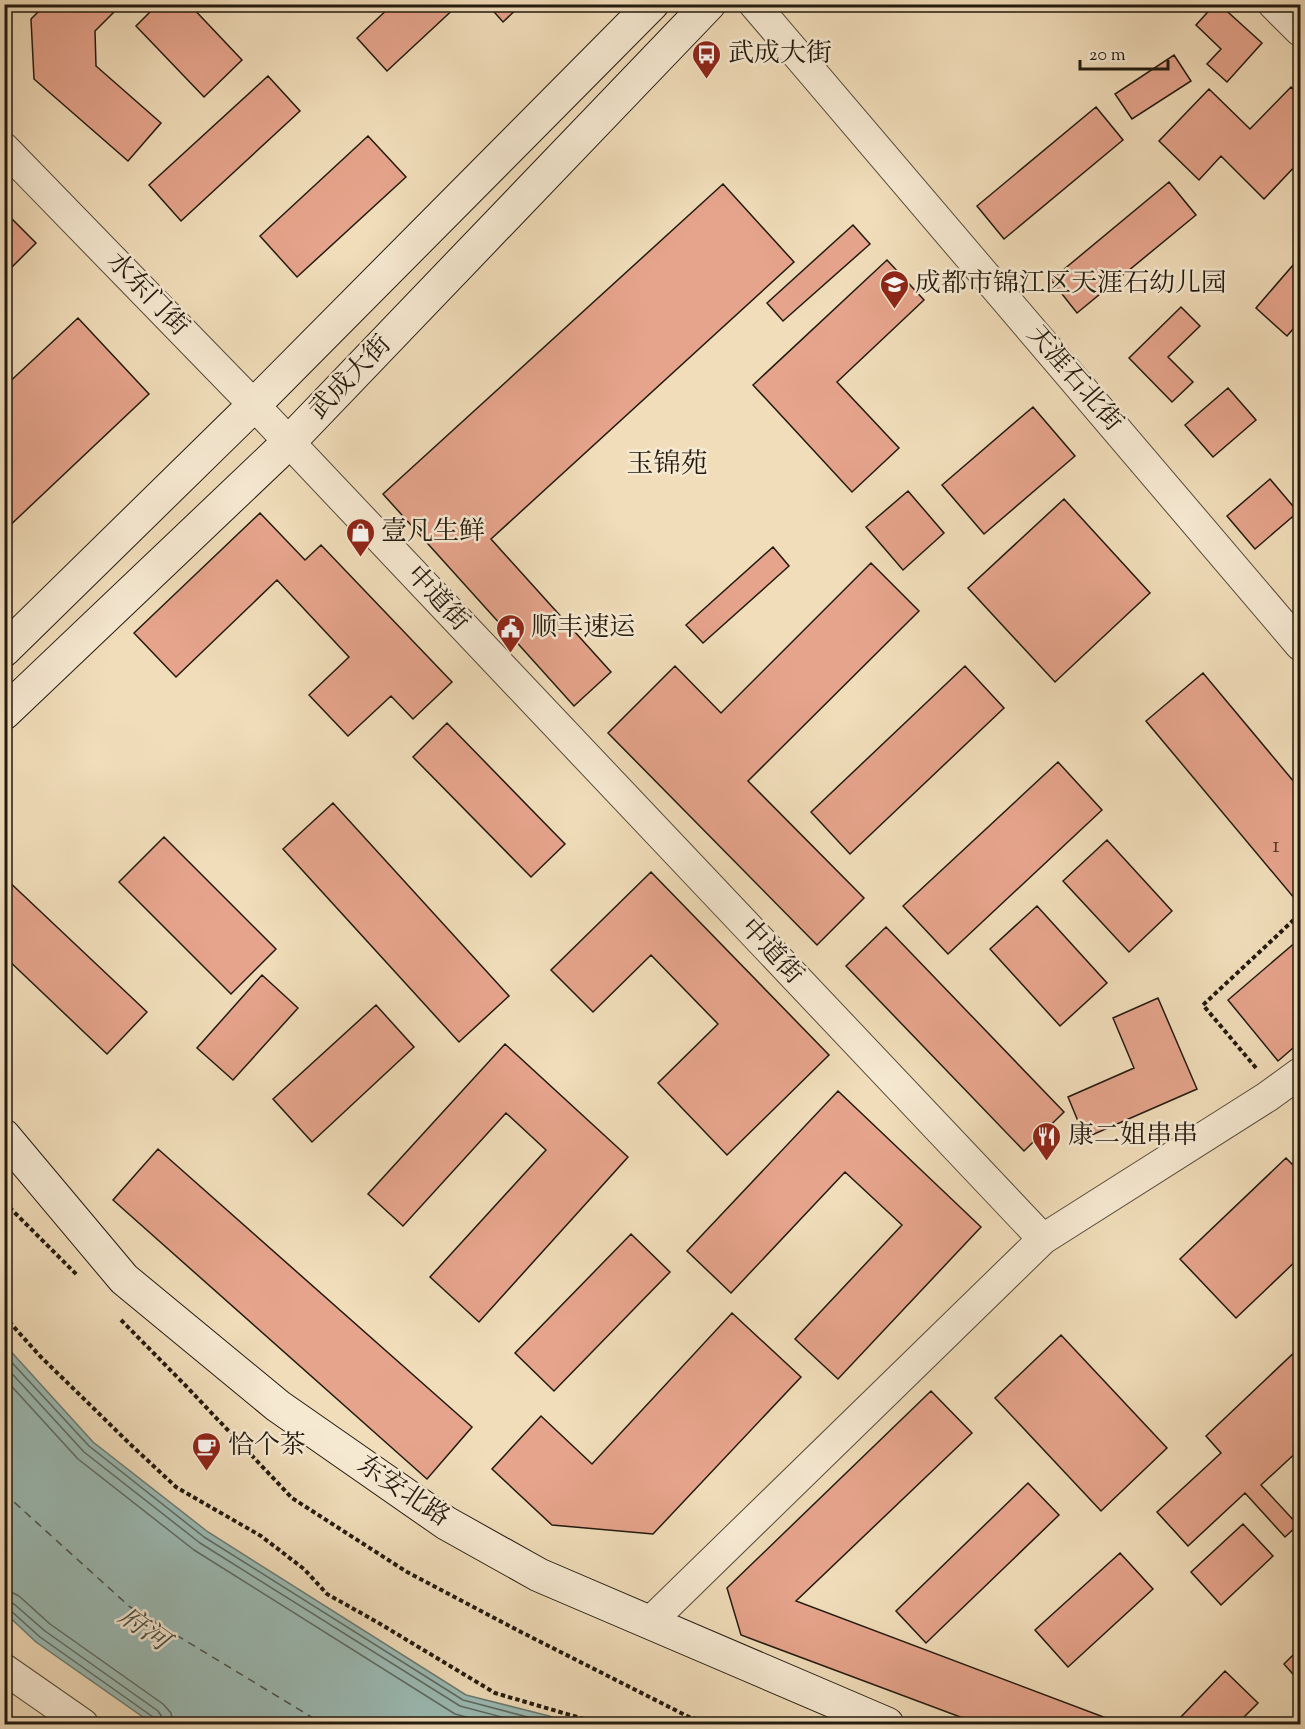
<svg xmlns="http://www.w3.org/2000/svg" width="1305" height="1729" font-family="'Sorts Mill Goudy','Noto Serif SC',serif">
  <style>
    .water { fill: #9bbbb5; stroke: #6b7b73; stroke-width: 1.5 }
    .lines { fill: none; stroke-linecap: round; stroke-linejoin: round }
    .shore { stroke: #5e6a62; stroke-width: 1.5 }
    .ferry { stroke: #4c5249; stroke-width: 1.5; stroke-dasharray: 8 6; stroke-linecap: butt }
    .building { fill: #e6a48c; stroke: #221a0f; stroke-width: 1.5 }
    .street-casing { stroke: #564b3a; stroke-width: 32 }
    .secondary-casing { stroke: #221a0f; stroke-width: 35 }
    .path { stroke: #221a0f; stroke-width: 4; stroke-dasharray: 4.5 3; stroke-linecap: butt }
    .street { stroke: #f6e9d2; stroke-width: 30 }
    .secondary { stroke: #f6e9d2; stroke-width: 33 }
    .labels { text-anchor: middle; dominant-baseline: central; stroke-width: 5; stroke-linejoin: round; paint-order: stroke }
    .number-label { font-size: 22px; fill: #533c2e }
    .poi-label { font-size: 26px; fill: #221a0f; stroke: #f6e9d2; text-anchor: start }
    .street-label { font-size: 26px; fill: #221a0f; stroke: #f6e9d2 }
    .neighbourhood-label { font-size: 27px; fill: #221a0f; stroke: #f6e9d2 }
    .water-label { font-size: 27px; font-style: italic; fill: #4c5249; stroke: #f6e9d2 }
  </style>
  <rect width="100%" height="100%" fill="#f1ddba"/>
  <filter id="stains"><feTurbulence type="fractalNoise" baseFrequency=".00333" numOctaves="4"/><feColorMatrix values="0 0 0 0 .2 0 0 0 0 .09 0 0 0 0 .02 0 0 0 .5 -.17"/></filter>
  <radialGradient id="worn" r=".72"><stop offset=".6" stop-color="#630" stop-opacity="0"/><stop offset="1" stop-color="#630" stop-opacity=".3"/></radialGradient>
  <path class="water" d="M5,1345L93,1442L208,1532L466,1695L549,1716L572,1724H153L36,1642L5,1613Z"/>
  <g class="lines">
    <path class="shore" d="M4,1354L89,1446L204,1537L463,1700L554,1724
      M4,1365L84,1452L200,1543L460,1706L528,1724
      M4,1378L78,1459L194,1550L455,1714L492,1724
      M4,1592L13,1593L19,1596L50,1624L163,1704L171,1713L173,1724
      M4,1601L14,1604L45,1631L158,1711L162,1717L164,1724
      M4,1609L10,1610L40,1637L153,1717L156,1724"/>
    <path class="ferry" d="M4,1493L130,1607L323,1724"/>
  </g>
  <path class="building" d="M46,4H122L95,31L96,66L161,123L128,161L34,79L31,19Z
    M158,4H189L242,60L204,97L136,26Z
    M393,4H459L387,71L357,38Z
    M487,4H522L503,22Z
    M1215,4H1219L1262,43L1227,82L1207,64L1221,49L1196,25Z
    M1174,55L1191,81L1132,119L1115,94Z
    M268,76L300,111L181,221L149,185Z
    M1291,87L1300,96V161L1264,199L1221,156L1199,180L1159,141L1209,89L1250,129Z
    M1096,107L1123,140L1004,239L977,206Z
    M368,136L406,177L297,277L260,236Z
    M1169,182L1196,215L1077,313L1051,280Z
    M723,184L794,262L491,539L611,672L574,706L383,494Z
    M4,211L36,243L4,275Z
    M853,225L870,244L783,321L767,303Z
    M1300,257V321L1287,336L1256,308Z
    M887,260L924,300L837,382L899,448L852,492L753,385Z
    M1181,307L1200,326L1168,357L1193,382L1172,402L1129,358Z
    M78,318L149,394L4,531V387Z
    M1228,388L1256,420L1213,457L1185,425Z
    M1033,407L1075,456L984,534L942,485Z
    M1270,479L1298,512L1255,549L1227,516Z
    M908,491L944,533L903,570L866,527Z
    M1064,499L1150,593L1055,682L968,588Z
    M260,513L305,560L321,545L452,682L413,719L391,696L348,736L309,695L349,657L277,580L176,677L134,633Z
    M773,547L789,566L703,643L686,625Z
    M871,563L919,611L748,781L864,898L817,945L608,733L675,666L721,713Z
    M965,666L1004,708L850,854L811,812Z
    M1203,673L1300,789V905L1146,721Z
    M447,723L565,844L531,877L413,757Z
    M1058,762L1102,810L948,954L903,906Z
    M333,803L509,996L459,1042L283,849Z
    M164,837L276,949L231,994L119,882Z
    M1107,840L1172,911L1129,952L1063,881Z
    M651,872L829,1055L727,1155L658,1083L718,1024L651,955L593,1012L551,970Z
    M4,877L147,1012L107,1054L4,956Z
    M1037,906L1107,983L1060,1026L990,949Z
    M886,927L1064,1112L1024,1151L846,966Z
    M1297,941L1300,945V1042L1278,1061L1228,1000Z
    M262,975L298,1008L233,1080L197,1048Z
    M1158,998L1197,1089L1085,1138L1068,1097L1134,1068L1113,1018Z
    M376,1005L414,1047L312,1142L273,1099Z
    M505,1044L628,1157L479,1322L430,1277L546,1150L506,1113L403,1226L368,1194Z
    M838,1091L981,1227L838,1379L795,1339L902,1225L845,1172L731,1293L687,1251Z
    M158,1149L472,1427L427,1479L113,1200Z
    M1286,1158L1300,1172V1257L1236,1318L1180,1259Z
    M631,1234L670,1272L554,1391L515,1353Z
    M732,1313L801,1377L653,1534L552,1525L492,1469L541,1416L592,1464Z
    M1061,1335L1167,1448L1101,1511L995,1398Z
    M1300,1347V1449L1261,1485L1298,1525L1285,1537L1245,1493L1188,1546L1157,1512L1221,1453L1206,1436Z
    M931,1391L972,1433L796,1601L1122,1724H979L741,1635L727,1588Z
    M1028,1483L1059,1515L926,1643L896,1611Z
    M1243,1524L1273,1556L1221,1605L1191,1572Z
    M1120,1553L1153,1589L1068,1667L1035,1630Z
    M1300,1648V1682L1284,1664Z
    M1225,1671L1258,1703L1237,1724H1177L1179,1719Z"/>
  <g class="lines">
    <defs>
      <path id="street" d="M754,4L1300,645
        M1273,4L1300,31
        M4,148L254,405L1043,1239
        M649,1623L1043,1239L1267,1097L1300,1073
        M4,1669L83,1724"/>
      <path id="secondary" d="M4,650L254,405L652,4
        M4,713L289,442L709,4
        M4,1136L124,1279L278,1406L446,1523L539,1575L887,1724"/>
    </defs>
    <use href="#street" class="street-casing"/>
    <use href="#secondary" class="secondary-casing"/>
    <path class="path" d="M1256,1068L1203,1005L1300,914
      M4,1202L78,1276
      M4,1316L40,1356L130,1444L176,1487L261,1536L304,1569L327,1594L377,1622L495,1693L601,1724
      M121,1320L186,1386L292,1498L407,1572L521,1632L689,1717L714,1724"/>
    <use href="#street" class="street"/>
    <use href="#secondary" class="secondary"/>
  </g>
  <defs>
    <symbol id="bus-pin" viewBox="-11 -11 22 30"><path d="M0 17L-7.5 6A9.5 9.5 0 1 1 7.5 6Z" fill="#8f2418" stroke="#f6e9d2"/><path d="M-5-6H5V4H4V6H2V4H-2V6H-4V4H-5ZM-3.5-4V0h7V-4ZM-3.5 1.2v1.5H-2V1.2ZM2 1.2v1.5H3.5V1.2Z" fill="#fff"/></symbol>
    <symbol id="school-pin" viewBox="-11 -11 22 30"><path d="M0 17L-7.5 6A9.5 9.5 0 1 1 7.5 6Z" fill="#8f2418" stroke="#f6e9d2"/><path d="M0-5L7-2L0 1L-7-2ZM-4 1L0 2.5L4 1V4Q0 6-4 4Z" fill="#fff"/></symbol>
    <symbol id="shop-pin" viewBox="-11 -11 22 30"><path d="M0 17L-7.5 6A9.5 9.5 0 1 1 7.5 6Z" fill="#8f2418" stroke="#f6e9d2"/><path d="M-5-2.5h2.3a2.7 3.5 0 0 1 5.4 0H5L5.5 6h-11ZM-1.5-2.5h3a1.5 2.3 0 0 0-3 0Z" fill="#fff"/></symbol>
    <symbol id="civic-pin" viewBox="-11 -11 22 30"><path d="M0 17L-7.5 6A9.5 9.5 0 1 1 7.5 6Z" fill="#8f2418" stroke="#f6e9d2"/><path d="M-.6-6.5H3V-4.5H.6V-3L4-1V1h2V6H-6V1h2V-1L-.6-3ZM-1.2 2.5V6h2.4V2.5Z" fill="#fff"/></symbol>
    <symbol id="restaurant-pin" viewBox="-11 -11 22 30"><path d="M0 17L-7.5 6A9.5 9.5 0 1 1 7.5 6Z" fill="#8f2418" stroke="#f6e9d2"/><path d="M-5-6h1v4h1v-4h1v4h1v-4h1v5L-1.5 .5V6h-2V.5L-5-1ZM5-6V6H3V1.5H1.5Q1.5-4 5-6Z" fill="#fff"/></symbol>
    <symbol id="cafe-pin" viewBox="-11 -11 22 30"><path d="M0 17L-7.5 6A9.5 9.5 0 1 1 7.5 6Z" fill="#8f2418" stroke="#f6e9d2"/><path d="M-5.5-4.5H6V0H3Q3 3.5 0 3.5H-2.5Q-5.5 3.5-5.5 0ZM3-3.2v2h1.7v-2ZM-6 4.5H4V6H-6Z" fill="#fff"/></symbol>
  </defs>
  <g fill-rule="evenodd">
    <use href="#bus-pin" x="690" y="38" width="33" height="45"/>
    <use href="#school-pin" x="878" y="268" width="33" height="45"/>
    <use href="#shop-pin" x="344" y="516" width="33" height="45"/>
    <use href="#civic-pin" x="494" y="612" width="33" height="45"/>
    <use href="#restaurant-pin" x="1030" y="1120" width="33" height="45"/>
    <use href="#cafe-pin" x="190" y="1430" width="33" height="45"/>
  </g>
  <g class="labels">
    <g class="number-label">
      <text x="1276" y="847">1</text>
    </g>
    <g class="poi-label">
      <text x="728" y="54">武成大街</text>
      <text x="915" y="284">成都市锦江区天涯石幼儿园</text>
      <text x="381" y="532">壹凡生鲜</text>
      <text x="531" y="628">顺丰速运</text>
      <text x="1068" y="1136">康二姐串串</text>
      <text x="228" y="1446">恰个茶</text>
    </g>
    <g class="street-label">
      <text transform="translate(147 295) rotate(46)">水东门街</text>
      <text transform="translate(351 378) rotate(-46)">武成大街</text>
      <text transform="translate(1074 379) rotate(49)">天涯石北街</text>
      <text transform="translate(437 599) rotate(47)">中道街</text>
      <text transform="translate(771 952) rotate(47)">中道街</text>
      <text transform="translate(403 1492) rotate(34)">东安北路</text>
    </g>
    <g class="neighbourhood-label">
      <text x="667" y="465">玉锦苑</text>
    </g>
    <g class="water-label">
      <text transform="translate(143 1630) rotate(36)">府河</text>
    </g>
  </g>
  <rect width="1305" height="1729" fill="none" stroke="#f1ddba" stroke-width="24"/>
  <rect x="6" y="6" width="1293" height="1717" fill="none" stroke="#221a0f" stroke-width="3"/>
  <rect x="12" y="12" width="1281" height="1705" fill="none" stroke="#221a0f" stroke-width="1.5"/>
  <path d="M1080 60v9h88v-9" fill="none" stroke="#221a0f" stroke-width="3"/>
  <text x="1089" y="60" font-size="18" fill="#221a0f" stroke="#f6e9d2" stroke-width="4.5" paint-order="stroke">20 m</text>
  <rect width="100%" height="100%" filter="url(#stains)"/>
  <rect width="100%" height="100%" fill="url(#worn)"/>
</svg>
